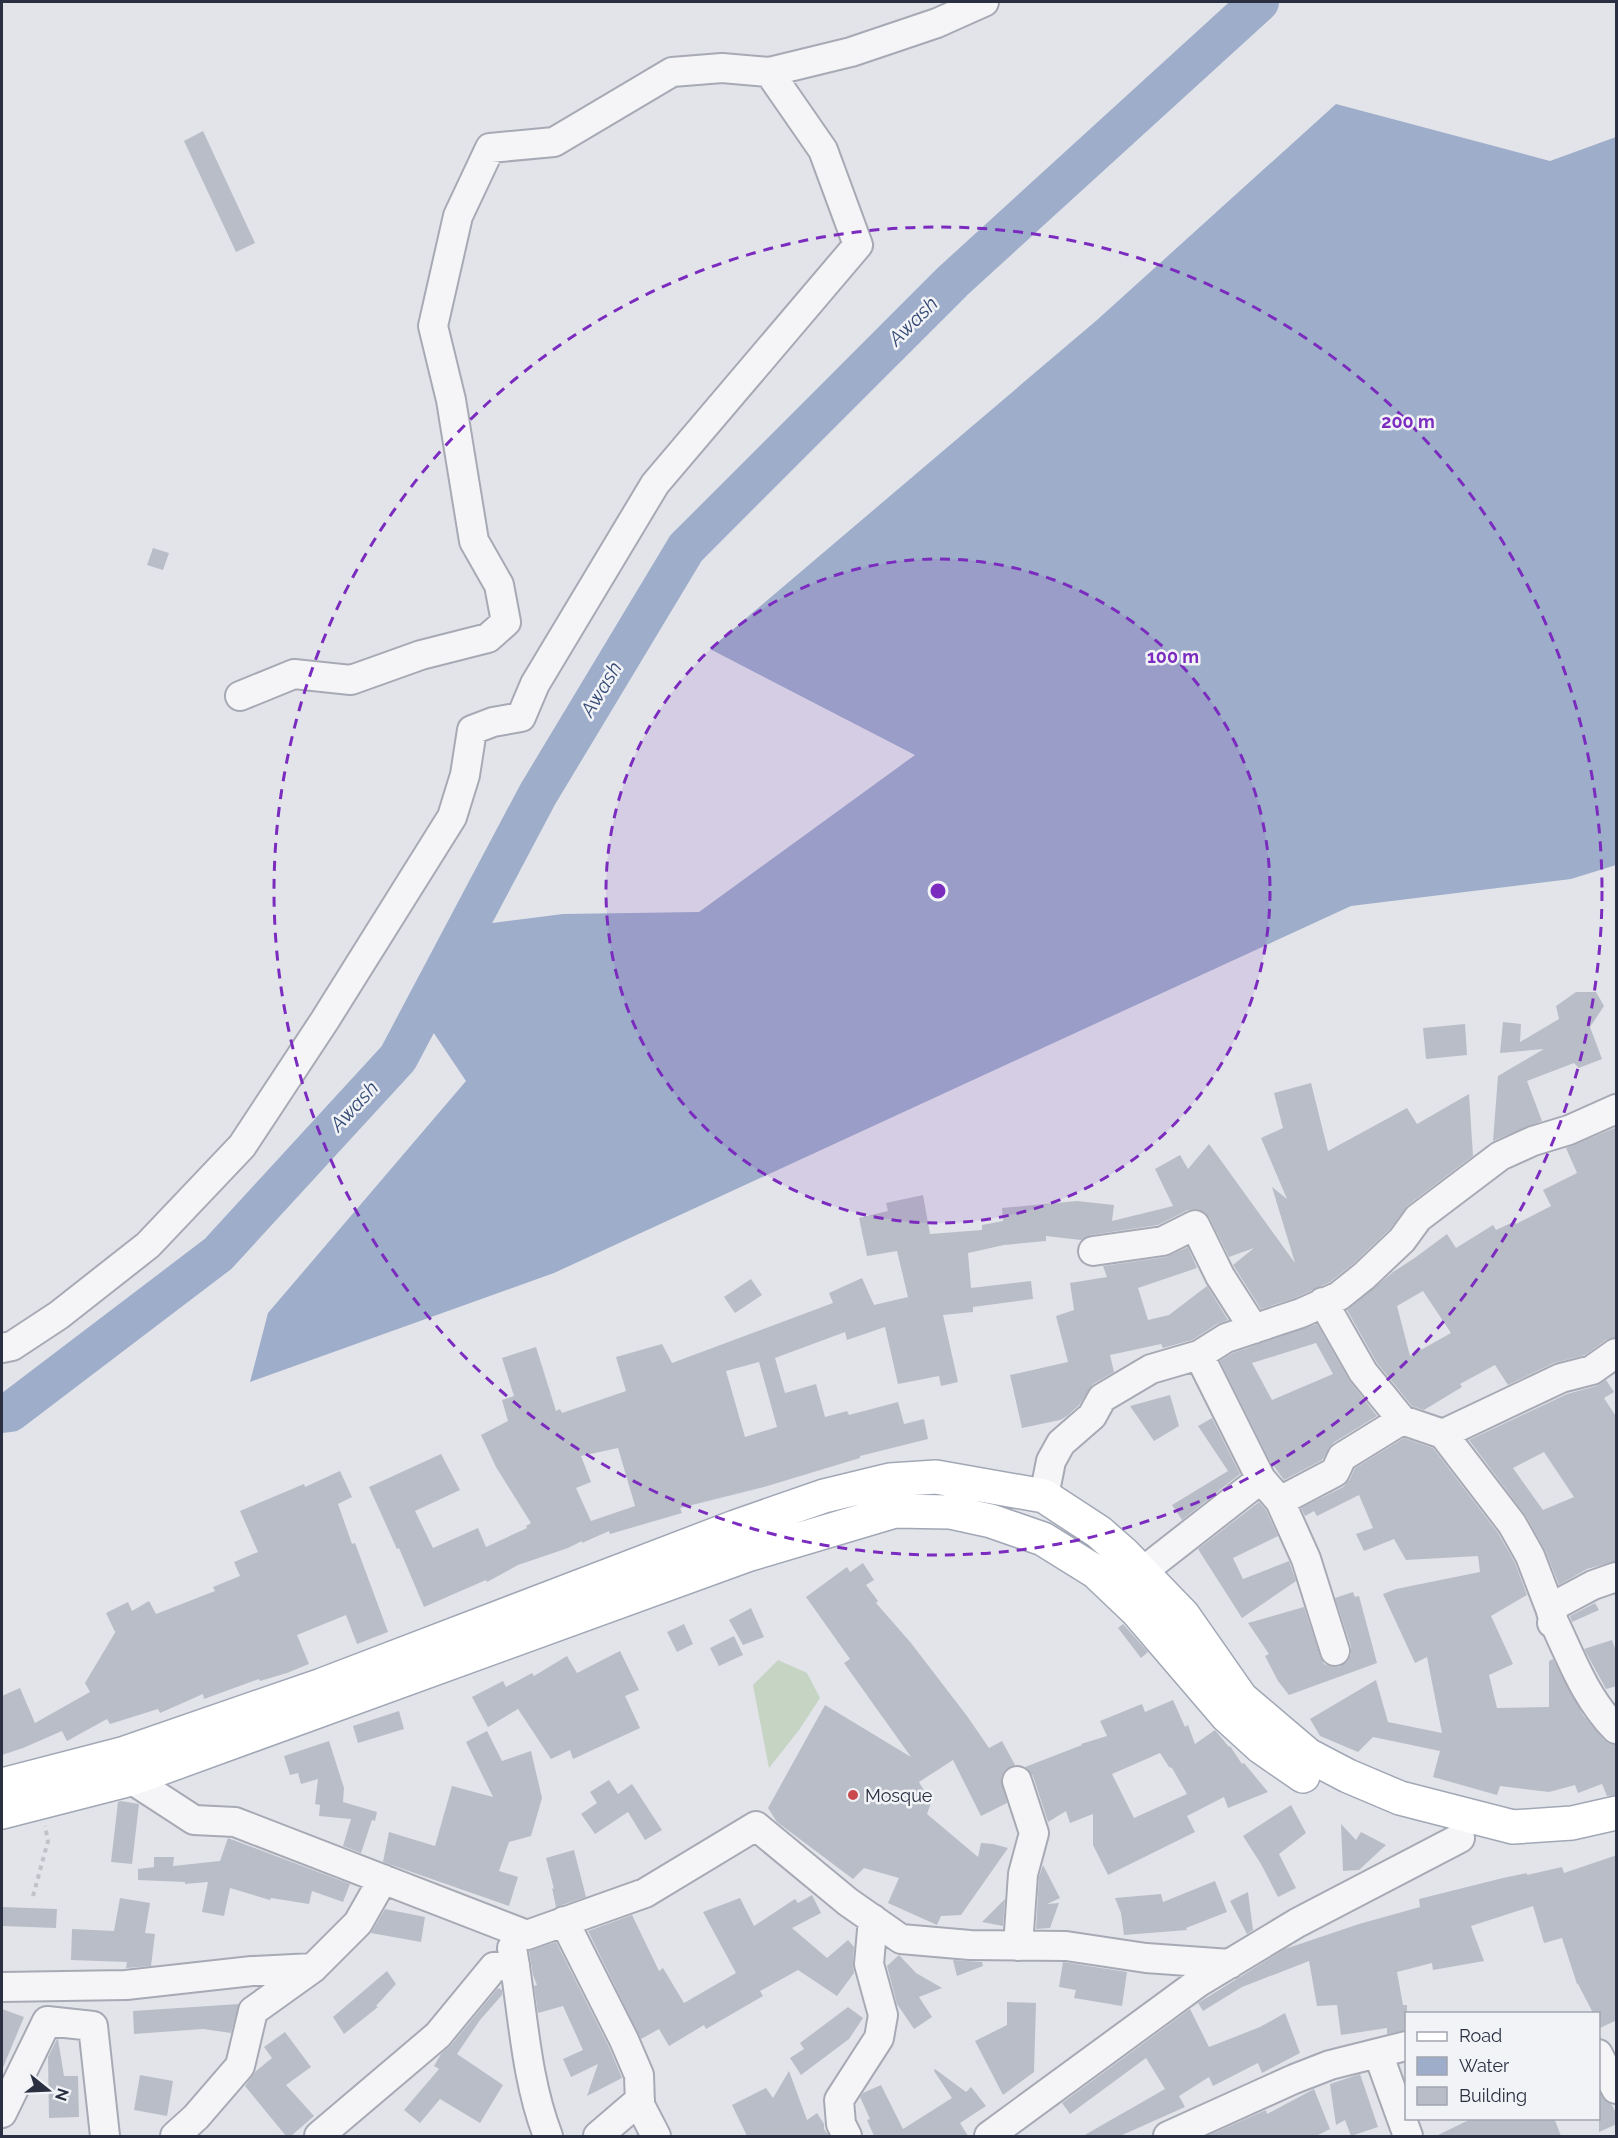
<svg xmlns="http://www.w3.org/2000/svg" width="1618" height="2138" font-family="Raleway,sans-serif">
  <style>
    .green { fill: #c5d4c3 }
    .water { fill: #9eadc9 }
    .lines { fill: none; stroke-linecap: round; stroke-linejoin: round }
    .river { stroke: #9eadc9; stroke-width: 40 }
    .building { fill: #b9bdc7; fill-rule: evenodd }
    .minor-casing { stroke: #a7aab4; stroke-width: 32 }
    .major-casing { stroke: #a1a7b5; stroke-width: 36 }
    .path { stroke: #c0c2c8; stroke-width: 4; stroke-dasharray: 4.5 4.5; stroke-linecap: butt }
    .minor { stroke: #f5f5f8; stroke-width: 28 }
    .major { stroke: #fff; stroke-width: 33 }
    .ring { fill: none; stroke: #7b2cbf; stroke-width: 3; stroke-dasharray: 10 8 }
    .poi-dot { fill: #cb4a4e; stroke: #f1f3f7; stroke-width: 2 }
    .labels { text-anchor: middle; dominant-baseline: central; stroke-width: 5; stroke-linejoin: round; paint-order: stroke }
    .poi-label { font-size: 18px; fill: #2a3041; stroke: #f1f3f7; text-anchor: start }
    .water-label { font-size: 20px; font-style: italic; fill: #354a75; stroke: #f1f3f7 }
    .centre { fill: #7b2cbf; stroke: #f1f3f7; stroke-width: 3 }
    .ring-label { font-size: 18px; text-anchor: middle; font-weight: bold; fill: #7b2cbf; stroke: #f1f3f7; stroke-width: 5; stroke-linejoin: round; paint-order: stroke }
  </style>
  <rect width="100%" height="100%" fill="#e2e4ea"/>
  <path class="green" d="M778,1660L807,1673L820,1698L799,1730L769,1768L753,1685Z"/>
  <path class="water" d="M1336,104L1550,161L1616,137V865L1571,879L1351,906L554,1273L250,1382L268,1313L466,1081L421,1014L468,926L563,914L699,912L915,755L710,649L1097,320Z"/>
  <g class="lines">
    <path class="river" d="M2,1413L10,1412L218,1254L398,1058L538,794L686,548L953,281L1259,2"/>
  </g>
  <path class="building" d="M203,131L255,243L236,252L184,141Z
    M153,548L169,553L163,570L147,565Z
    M1576,992H1596L1604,1006L1590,1027L1602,1059L1579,1068L1574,1063L1527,1081L1542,1121L1493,1141L1498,1076L1544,1049L1500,1053L1503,1022L1521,1024L1520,1042L1559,1019L1556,1006Z
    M1465,1024L1467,1055L1426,1059L1423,1028Z
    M1311,1083L1328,1151L1407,1108L1417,1124L1469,1094L1473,1156L1408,1205L1390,1229L1353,1264L1330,1282L1295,1298L1261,1309L1233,1265L1254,1248L1229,1257L1209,1217L1205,1212L1197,1209L1188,1210L1158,1225L1091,1235L1081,1240L1046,1236V1241L1004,1245L968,1253L971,1288L1031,1281L1033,1299L973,1307V1312L943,1315L958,1382L941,1386L939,1376L898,1384L885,1327L847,1340L845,1332L775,1358L785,1393L816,1384L825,1417L847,1411L849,1415L898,1402L904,1424L924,1419L928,1439L860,1456V1458L764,1487L680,1508L682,1513L610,1534L609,1531L582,1543V1541L568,1548L518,1565L487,1582L486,1580L424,1607L399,1548L397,1549L369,1487L441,1454L460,1490L415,1511L433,1548L478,1528L486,1547L527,1528L526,1526L531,1523L496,1467L481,1435L508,1421L502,1400L514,1396L502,1358L536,1347L556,1411L560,1409L562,1413L626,1391L616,1357L662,1344L672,1363L833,1303L829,1293L862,1278L874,1305L908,1297L897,1251L867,1256L859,1218L888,1211L886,1203L923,1195L930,1234L982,1230V1225L1003,1221L1002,1208L1077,1201L1114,1205L1112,1221L1173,1206L1155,1169L1180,1155L1188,1169L1209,1144L1295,1263L1272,1187L1287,1199L1261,1138L1283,1128L1274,1093ZM759,1362L777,1427L745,1437L726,1371ZM618,1448L635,1506L591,1521L576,1488L591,1482L581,1456Z
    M1617,1127V1337L1606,1340L1585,1355L1554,1363L1508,1385L1495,1365L1460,1384L1462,1387L1424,1410L1412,1406L1377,1363L1347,1310L1393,1272L1416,1257L1447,1234L1456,1248L1493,1225L1496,1230L1515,1221L1516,1224L1551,1206L1543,1190L1577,1173L1566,1148ZM1423,1291L1451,1333L1410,1356L1397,1306Z
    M1188,1247L1197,1268L1138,1288L1148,1320L1169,1315L1207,1286L1228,1320L1217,1324L1192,1340L1163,1348L1161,1344L1110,1355L1114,1372L1093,1384L1079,1405L1067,1416L1060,1420L1022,1428L1010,1375L1068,1362L1056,1316L1074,1310L1070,1283L1107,1277L1103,1266L1166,1257Z
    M751,1279L762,1295L735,1313L724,1297Z
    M1317,1324L1349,1380L1377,1416L1333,1443L1322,1460L1284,1480L1270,1461L1220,1361L1233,1353ZM1316,1343L1333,1374L1272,1400L1252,1363Z
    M1606,1380L1614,1392L1604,1398L1617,1418V1561L1587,1569L1559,1585L1545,1550L1526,1516L1469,1440L1567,1394L1596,1386ZM1544,1452L1574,1497L1543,1510L1513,1468Z
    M1170,1395L1179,1426L1154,1441L1130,1406Z
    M1212,1418L1240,1474L1182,1520L1172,1505L1228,1471L1198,1426Z
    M1404,1438L1433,1448L1498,1533L1515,1563L1527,1595L1491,1616L1513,1664L1489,1675L1497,1708L1549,1707V1661L1553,1659L1583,1715L1604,1740L1610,1744L1617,1745V1795L1607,1796L1602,1784L1578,1793L1575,1785L1549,1792L1500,1786L1497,1795L1433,1777L1440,1751L1373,1737L1358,1752L1320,1736L1310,1719L1376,1680L1388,1722L1442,1733L1427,1657L1415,1663L1383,1594L1396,1589L1480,1572L1478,1556L1406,1560L1394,1539L1364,1551L1356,1534L1373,1528L1359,1495L1317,1516L1314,1511L1305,1516L1301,1508L1343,1487L1350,1479L1355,1468Z
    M340,1471L352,1497L338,1504L352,1544L355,1543L388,1632L357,1644L346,1615L297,1635L309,1664L287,1673L260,1681L259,1679L204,1699L203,1694L160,1713L158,1709L110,1724L107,1719L67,1741L62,1731L23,1748L2,1755V1696L20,1688L35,1723L90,1692L85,1683L116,1631L115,1632L106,1613L128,1602L132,1611L149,1601L156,1614L215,1591L213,1587L240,1576L234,1562L258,1552L240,1511L304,1484L305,1487Z
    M1259,1502L1266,1510L1278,1536L1233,1558L1243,1579L1289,1561L1296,1581L1242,1618L1198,1549Z
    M863,1563L874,1580L866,1585L878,1601L876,1603L911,1643L967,1716L989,1748L1002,1741L1015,1765L1005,1770L1001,1778L1007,1803L981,1816L953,1760L919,1782L931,1803L927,1814L978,1857L981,1843L993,1844L1008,1848L961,1915L941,1916L937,1925L888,1903L899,1878L864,1868L853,1879L777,1822L768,1808L825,1705L911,1757L844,1663L850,1659L806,1597L847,1567L850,1572Z
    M1353,1592L1355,1597L1359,1596L1377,1663L1289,1695L1278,1681L1265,1656L1269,1654L1248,1623L1304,1607L1320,1656L1324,1664L1332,1667H1339L1347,1662L1351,1655V1647L1335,1598Z
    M1595,1603L1599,1610L1572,1622L1570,1616Z
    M751,1608L764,1637L743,1645L729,1620Z
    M684,1624L693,1644L677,1652L667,1632Z
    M1123,1624L1148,1652L1141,1658L1118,1628Z
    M734,1636L743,1655L719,1666L710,1648Z
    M1612,1640L1617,1654V1686L1606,1689L1584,1649Z
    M620,1651L639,1690L625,1696L640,1728L573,1759L570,1750L551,1759L518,1709L488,1727L472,1697L503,1681L506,1687L532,1673L534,1676L567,1656L577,1673Z
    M1173,1700L1185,1727L1188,1725L1195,1744L1215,1730L1229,1747L1230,1746L1242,1764L1244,1763L1268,1792L1228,1808L1224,1797L1187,1816L1195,1832L1108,1875L1093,1845V1814L1070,1823L1066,1811L1048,1822L1033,1776L1025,1767L1082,1745L1081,1744L1107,1736L1100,1721L1142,1704L1145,1712ZM1160,1753L1169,1767L1172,1768L1187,1794L1134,1818L1112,1774Z
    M399,1711L404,1729L358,1743L353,1726Z
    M487,1731L502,1761L531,1751L542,1798L531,1836L509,1842L499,1871L518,1877L509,1906L383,1862L389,1832L435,1846L452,1786L493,1797L466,1742Z
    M329,1741L344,1788L343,1802L377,1812L375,1821L372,1820L361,1853L343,1846L351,1819L319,1816L320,1805L315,1804L318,1779L301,1784L298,1773L290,1775L284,1756Z
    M609,1780L618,1794L632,1784L662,1830L645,1840L628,1812L595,1834L581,1814L597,1803L590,1792Z
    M121,1801L139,1804L132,1864L111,1862L118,1802Z
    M1291,1805L1306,1833L1279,1854L1296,1888L1278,1897L1261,1864L1243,1836Z
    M1341,1824L1356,1840L1361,1832L1386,1845L1359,1870L1343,1871Z
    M228,1838L350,1884L343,1902L312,1891L309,1904L271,1898L270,1900L230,1888L224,1916L202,1912L208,1882L185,1884V1882L138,1880V1869L154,1867V1857H174L173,1866L220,1861Z
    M574,1850L586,1897L556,1907L552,1888L554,1889L546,1858Z
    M1617,1855V2020L1600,2028L1599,2013H1593L1578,1984H1577L1562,1938L1544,1943L1533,1906L1471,1926L1484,1961L1433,1970L1432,1963L1397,1972L1403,2005H1407V2030L1387,2034V2028L1341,2035L1337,2005L1317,2006L1309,1961L1242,1987L1203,2011L1198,2003L1285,1949L1359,1924L1420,1907L1419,1899L1503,1878L1527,1873V1875L1562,1867L1564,1873Z
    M1043,1865L1060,1898L1047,1904L1059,1903L1050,1928L1036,1929L1039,1877Z
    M1215,1881L1227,1912L1186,1928L1187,1930L1124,1935L1121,1913L1115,1898L1161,1894L1163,1902Z
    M1248,1892L1253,1930L1247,1934L1230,1901Z
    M812,1895L821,1913L792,1928L827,1958L848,1940L854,1947L853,1963L854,1973L837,1996L798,1970L760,1991L763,1996L706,2029L704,2025L669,2046L659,2029L641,2039L588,1931L632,1915L659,1971L663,1968L684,2003L736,1973L703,1912L740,1898L754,1926L795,1899L798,1903Z
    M120,1898L150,1903L145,1933L155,1934L151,1966L126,1968L127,1962L71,1960L72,1929L114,1931Z
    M1005,1899L1003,1926L982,1922Z
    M2,1907L57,1909L56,1928L2,1926Z
    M385,1909L425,1917L421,1942L371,1933Z
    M556,1942L609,2047L622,2078L587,2096L598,2064L571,2077L563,2059L583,2050L563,2006L538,2013L534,1986L537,1985L533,1975L529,1951Z
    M899,1955L916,1973L942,1988L919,1997L932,2017L914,2029L897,2004L887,1966Z
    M953,1960L982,1962L983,1966L957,1976Z
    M1063,1962L1127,1972L1122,2006L1074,1998L1076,1990L1059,1987Z
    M387,1971L396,1984L376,2006L378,2007L344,2034L333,2017Z
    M498,1988L502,1990V1995L480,2020L457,2054L503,2085L480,2123L440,2099L420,2123L404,2110L439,2069L434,2066L441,2054L451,2045Z
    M1007,2002L1036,2003L1034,2072L1003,2095L975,2041L1007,2025Z
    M239,2004L231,2033L203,2029L134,2034L133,2011Z
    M848,2007L863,2018L849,2039L801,2075L790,2058L804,2049L800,2043Z
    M2,2009L24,2017L2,2070Z
    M1190,2009L1209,2047L1260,2027L1285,2013L1300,2053L1262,2073L1258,2063L1213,2086L1209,2077L1179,2096L1185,2107L1120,2136H1083L1165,2089L1146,2058L1070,2114L1062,2103Z
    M285,2032L311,2067L286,2085L314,2116L291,2136H286L245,2086L256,2071L272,2058L264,2047Z
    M57,2039H58L64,2076H78L79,2117L49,2118L48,2057Z
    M935,2069L966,2092L971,2087L986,2106L960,2123L968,2136H874L867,2120L870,2119L860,2097L863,2093L881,2085L903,2129L952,2098L934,2071Z
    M789,2071L807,2120L817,2113L824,2124V2129L829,2136H747L732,2105L766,2088L773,2098Z
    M1360,2074L1378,2127L1351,2136L1345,2120L1336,2125L1330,2084Z
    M140,2075L173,2081L167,2116L134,2110Z
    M1314,2089L1330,2129L1316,2136H1207L1266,2110L1267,2114Z
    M1599,2091L1607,2102L1612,2105L1617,2115V2124L1599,2132Z
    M1473,2118H1554L1561,2136H1436Z"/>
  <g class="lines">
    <defs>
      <path id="minor" d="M240,696L294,674L351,680L421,655L488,638L506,622L499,585L474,541L451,400L433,326L458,216L490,148L554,142L672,72L722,68L769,72L851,52L937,23L984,2
        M1093,1251L1163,1241L1195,1225L1220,1276L1254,1329
        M1323,1302L1363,1372L1402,1420
        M2,1348L12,1346L59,1315L148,1245L242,1146L325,1020L452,817L465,775L472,730L493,722L521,717L535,684L655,484L858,245L823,150L769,72
        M1443,1434L1561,1378L1592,1370L1616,1353
        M1261,1479L1280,1501L1335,1472L1342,1457L1402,1420L1443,1434L1512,1524L1530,1556L1550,1608
        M1044,1496L1051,1461L1061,1443L1092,1416L1102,1398L1151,1369L1199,1355L1226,1338L1301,1313L1339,1296L1364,1276L1402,1240L1418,1218L1500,1156L1533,1141L1569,1130L1616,1109
        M1280,1501L1306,1559L1335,1651
        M1142,1572L1261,1479L1199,1355
        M1554,1622C1572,1660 1586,1699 1616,1729
        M1552,1623L1554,1622L1550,1608L1593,1585L1616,1577
        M131,1779L194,1820L235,1822L527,1935L645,1893L756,1826L848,1902L901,1939L970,1945L1066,1946L1146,1958L1230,1964
        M1017,1781L1034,1833L1023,1874L1018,1946
        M564,1921L624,2040L639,2075L640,2105L656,2136
        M512,1948C523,2010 525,2077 548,2136
        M2,1987L126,1985L252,1971L313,1968
        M1378,2053L1408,2136
        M1598,2054L1616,2089
        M2,2113L47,2021L93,2026L105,2136
        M175,2136L196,2117L240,2066L253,2011L313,1968L358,1923L383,1879
        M319,2136L438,2035L494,1967L515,1965
        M598,2136L640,2100
        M847,2136L841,2124L839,2100L879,2038L883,2015L869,1964L873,1919
        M989,2136L1199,1982L1297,1923L1460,1838
        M1168,2136L1294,2079L1330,2065L1406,2046"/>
      <path id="major" d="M2,1785L122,1754L322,1685L735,1527L824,1496L890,1480L936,1477L1044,1496L1099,1532L1124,1554L1183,1615L1241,1698L1308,1755L1348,1776L1400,1798L1513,1827L1572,1823L1616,1813
        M2,1812L131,1779L747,1555L895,1511L950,1512L991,1521L1043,1539L1096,1572L1137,1611L1227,1716L1261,1747L1303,1776"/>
    </defs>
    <use href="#minor" class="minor-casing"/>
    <use href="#major" class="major-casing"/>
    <path class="path" d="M33,1896L48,1841L45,1826"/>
    <use href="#minor" class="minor"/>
    <use href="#major" class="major"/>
  </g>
  <circle cx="938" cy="891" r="332" fill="#7b2cbf" fill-opacity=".12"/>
  <g class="ring">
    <circle cx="938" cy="891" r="332"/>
    <circle cx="938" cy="891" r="664"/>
  </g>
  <circle class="poi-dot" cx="853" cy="1795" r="6"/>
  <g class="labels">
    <g class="poi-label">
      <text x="865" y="1795">Mosque</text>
    </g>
    <g class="water-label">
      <text transform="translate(913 321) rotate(-45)">Awash</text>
      <text transform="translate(601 689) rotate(-59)">Awash</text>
      <text transform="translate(354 1106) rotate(-47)">Awash</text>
    </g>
  </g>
  <circle cx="938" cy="891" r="9" class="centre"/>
  <g class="ring-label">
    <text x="1408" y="428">200 m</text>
    <text x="1173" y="663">100 m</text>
  </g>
  <rect width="1618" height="2138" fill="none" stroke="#2a3041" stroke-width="6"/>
  <rect x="1405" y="2012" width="195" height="108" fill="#f1f3f7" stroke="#a1a5ae" stroke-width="1.5"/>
  <rect x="1417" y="2032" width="30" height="9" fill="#ffffff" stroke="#a1a5ae" stroke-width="1.5"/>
  <text x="1459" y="2042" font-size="18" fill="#2a3041">Road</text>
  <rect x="1417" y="2057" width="30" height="18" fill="#9eadc9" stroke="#a1a5ae" stroke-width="1.5"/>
  <text x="1459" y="2072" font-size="18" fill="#2a3041">Water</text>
  <rect x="1417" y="2087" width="30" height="18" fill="#b9bdc7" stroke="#a1a5ae" stroke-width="1.5"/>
  <text x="1459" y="2102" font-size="18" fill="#2a3041">Building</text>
  <g transform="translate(48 2090) rotate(108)" stroke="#f1f3f7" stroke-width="4.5" paint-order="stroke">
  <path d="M0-4.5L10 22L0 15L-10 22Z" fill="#2a3041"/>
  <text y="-9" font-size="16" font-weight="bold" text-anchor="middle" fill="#2a3041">N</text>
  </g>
</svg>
